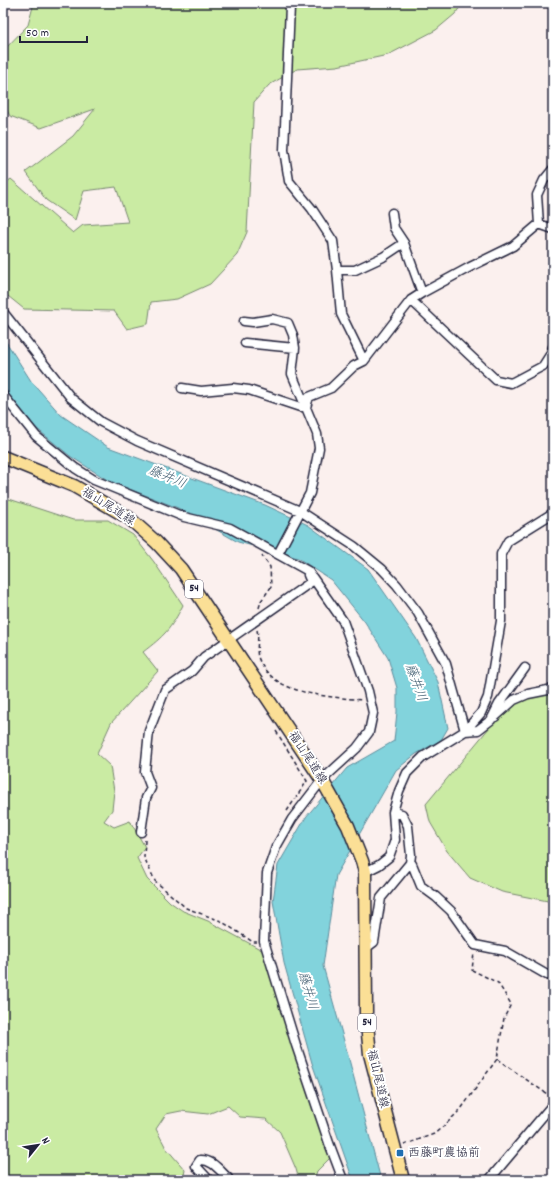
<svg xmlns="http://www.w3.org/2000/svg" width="556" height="1183" font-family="Dekko,'Klee One',sans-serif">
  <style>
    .green { fill: #caeba3; stroke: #76866f }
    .water { fill: #82d3dc; stroke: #5c8c9c }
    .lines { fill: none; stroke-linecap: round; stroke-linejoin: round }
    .street-casing { stroke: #22223b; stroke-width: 11 }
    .primary-casing { stroke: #22223b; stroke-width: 15 }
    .path { stroke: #22223b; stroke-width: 1.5; stroke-dasharray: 4 3; stroke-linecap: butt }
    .street { stroke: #fff; stroke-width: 8 }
    .primary { stroke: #fbdf96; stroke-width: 12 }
    .poi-dot { fill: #1f6fb2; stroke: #fff; stroke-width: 1.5 }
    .labels { text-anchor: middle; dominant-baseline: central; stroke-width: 4; stroke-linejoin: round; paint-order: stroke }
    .shield { fill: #fff; stroke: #646476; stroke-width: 1 }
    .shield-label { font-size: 11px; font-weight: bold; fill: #22223b }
    .street-label { font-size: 12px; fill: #22223b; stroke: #fff }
    .poi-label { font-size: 12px; fill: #22223b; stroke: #fff; text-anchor: start }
    .water-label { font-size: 13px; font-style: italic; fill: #446073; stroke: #fff }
  </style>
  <rect width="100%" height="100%" fill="#fbf0ee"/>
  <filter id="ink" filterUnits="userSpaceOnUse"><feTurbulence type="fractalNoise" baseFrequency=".025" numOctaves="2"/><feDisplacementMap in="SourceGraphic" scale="8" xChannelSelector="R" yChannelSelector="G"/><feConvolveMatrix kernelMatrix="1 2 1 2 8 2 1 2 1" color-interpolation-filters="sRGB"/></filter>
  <g filter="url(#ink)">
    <path class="green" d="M34,3H463L455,14L436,30L388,55L337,66L297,69L269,85L254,102L247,232L237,255L210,284L177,299L151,302L148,324L127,329L114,311L24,309L3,292V185L11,179L73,233L83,225L128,222L116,187L84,191L75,220L46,200L26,172L73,136L95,109L41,128L10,116L3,103V51L28,25Z
      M3,497L73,520H108L133,535L154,562L183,605C171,629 164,636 143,652L158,671L111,723L97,754L110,766L114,791L112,810L104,821L114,827L130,821L145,847L137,858L147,879L170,902L183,911L208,921L260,949L269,955L332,1156L317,1171L314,1180H299L296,1169L280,1132L266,1119L240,1117L228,1106L208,1114L181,1111L166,1114L156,1129L166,1148L185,1170L183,1180H3Z
      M553,684V902L502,892L470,878L447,851L430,822L426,804L504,710Z"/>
    <path class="water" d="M3,337L31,381L61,415L108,447L265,505L308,525L368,569L416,638L438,682L448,728L441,740L416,754L396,770L336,875L323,966L346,1048L381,1180H353L312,1063L284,963L273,901L278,865L306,817L347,768L394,741L397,712V688L388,658L365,622L331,580L298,558L238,542L178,508L109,481L70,456L36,428L11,398L3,385Z"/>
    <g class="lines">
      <defs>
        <path id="street" d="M290,6L284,150L289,181L312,209L333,241L337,270L341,314L364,361
          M392,213L394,228L404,243L422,293
          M539,224L537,195L544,180L553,169
          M337,270H355L383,257L404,243
          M411,300L496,380L511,383L543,366L550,355L553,347
          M3,312L71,398L101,422L137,441L300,511L354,546L382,569L397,585L418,613L446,664L465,731
          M244,321L253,322L272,319L288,323L293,335L295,348L292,374L317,434L319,448L310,493L278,554
          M245,343L295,348
          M182,388L201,391L233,388L249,390L300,407H306
          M3,395L36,436L75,468L94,480L184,517L230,528L308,571L343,621L368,691L373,713L369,732L357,748L322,780L292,819L276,847L267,873L264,941L296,1045L329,1143L343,1180
          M306,407L309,397L331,388L354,366L364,361L411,300L422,293L470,267L513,246L539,224L553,229
          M495,717L514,700L528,694L553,689
          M465,731L478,730L491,720L499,704L525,668
          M141,832L146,798L151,788L145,772L149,731L165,690L192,671L204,657L311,582L308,575
          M410,863L412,864L421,886L436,897L451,911L475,945L505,951L547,975L553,976
          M365,872L379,865L389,857L395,840L393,812L399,791L407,773L423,757L465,731L481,713L488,697L501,621V554L508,541L553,513
          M366,948L374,942L381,898L410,863L411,855L408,826L402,814L393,812
          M209,1180L196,1166L200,1160C212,1159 220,1171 228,1178
          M489,1180L553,1104"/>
        <path id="primary" d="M3,457L74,486L129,518L156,542L181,569L322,780L348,826L362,861L365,872L366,1014L370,1054L403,1180"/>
      </defs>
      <use href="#street" class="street-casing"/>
      <use href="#primary" class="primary-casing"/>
      <path class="path" d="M3,382L4,387
        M259,608L261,601L271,587L270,567L262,556
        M257,630C259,638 256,651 258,657C272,696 328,696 362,700
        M276,731L307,781L287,811
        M145,840L144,857L155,881L186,908L221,921L253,942H257
        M497,1059L550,1096
        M550,1095L553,1092
        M404,1145L434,1134L445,1125L461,1109L497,1059L504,1018L511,1004L498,983L472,970L474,953"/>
      <use href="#street" class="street"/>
      <use href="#primary" class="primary"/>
    </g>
  </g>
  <rect class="poi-dot" x="396" y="1149" width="8" height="8" rx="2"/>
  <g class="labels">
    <g class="shield">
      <rect x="185" y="580" width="18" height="18" rx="3"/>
      <rect x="358" y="1014" width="18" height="18" rx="3"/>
    </g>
    <g class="shield-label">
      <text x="194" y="589">54</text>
      <text x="367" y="1023">54</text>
    </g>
    <g class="street-label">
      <text transform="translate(108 507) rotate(32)">福山尾道線</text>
      <text transform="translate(307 758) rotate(57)">福山尾道線</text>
      <text transform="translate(377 1079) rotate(77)">福山尾道線</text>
    </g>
    <g class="poi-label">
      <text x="408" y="1153">西藤町農協前</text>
    </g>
    <g class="water-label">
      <text transform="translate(167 478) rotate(23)">藤井川</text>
      <text transform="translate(415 683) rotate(70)">藤井川</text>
      <text transform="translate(307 991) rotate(74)">藤井川</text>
    </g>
  </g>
  <rect width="556" height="1183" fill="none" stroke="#fff" stroke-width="16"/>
  <rect x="8" y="8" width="540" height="1167" fill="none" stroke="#22223b" stroke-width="1.5" filter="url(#ink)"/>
  <g transform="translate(38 1145) rotate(60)" stroke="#ffffff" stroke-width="3" paint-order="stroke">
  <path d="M0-3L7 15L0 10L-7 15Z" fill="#22223b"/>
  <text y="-6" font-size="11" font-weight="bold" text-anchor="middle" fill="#22223b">N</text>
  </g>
  <path d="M20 36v6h67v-6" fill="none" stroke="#22223b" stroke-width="2"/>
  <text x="26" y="36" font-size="12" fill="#22223b" stroke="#ffffff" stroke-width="3" paint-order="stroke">50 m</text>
</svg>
